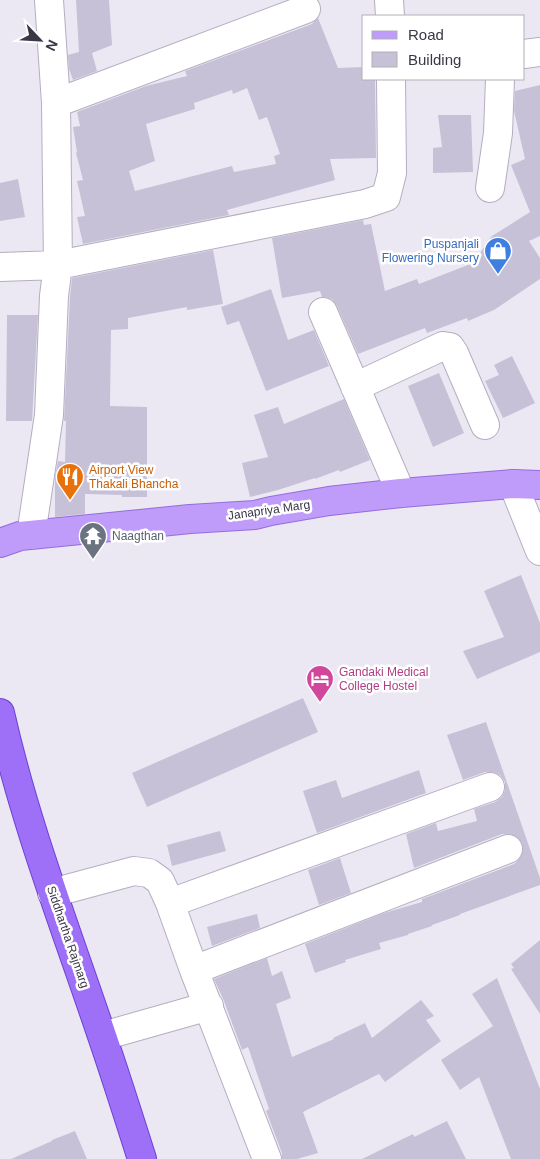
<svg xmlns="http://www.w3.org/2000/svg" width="540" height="1159" font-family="Arial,sans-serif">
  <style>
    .building { fill: #c7c1d7; fill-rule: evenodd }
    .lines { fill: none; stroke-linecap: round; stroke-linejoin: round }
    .minor-casing { stroke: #b4aec1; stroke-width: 30 }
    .major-casing { stroke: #956cde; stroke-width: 30 }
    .highway-casing { stroke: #6c40d6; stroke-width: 30 }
    .minor { stroke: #fff; stroke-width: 28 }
    .major { stroke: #bf9cf9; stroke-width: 28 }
    .highway { stroke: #9d70f7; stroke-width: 28 }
    .labels { text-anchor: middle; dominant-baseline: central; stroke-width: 5; stroke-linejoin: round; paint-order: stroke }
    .shop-label { font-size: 12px; fill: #366cbe; stroke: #fff; text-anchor: end }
    .food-label { font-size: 12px; fill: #c56008; stroke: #fff; text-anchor: start }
    .street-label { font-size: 12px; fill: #3b3747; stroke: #fff }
    .worship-label { font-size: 12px; fill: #5b616d; stroke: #fff; text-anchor: start }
    .hotel-label { font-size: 12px; fill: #b23c85; stroke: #fff; text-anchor: start }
  </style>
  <rect width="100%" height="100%" fill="#ece8f3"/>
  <path class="building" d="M76,0H109L112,45L92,53L97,71L73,80L69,69L68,55L79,52Z
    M318,18L338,68L364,67V79H375L376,158L330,159L335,180L227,210L229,215L83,244L77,217L85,216L77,181L83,180L76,153L77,152L73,127L80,126L77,112L146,86L187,76L185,71L312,24ZM247,88L259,120L267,117L280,154L274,156L276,164L234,172L232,166L135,191L129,171L155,161L146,124L195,109L194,103L232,90L233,94Z
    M540,85V236L529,241L540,258V279L494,310L468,321L467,318L427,333L425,328L358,354L337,306L332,299L325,297H322L320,291L282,298L272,238L363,220L364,225L371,224L385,291L417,279L419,284L473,263L492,236L530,212L511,165L525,159L514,111L515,91Z
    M438,115H471L473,172L433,173V148L442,147Z
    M18,179L25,217L0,221V183Z
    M213,250L223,304L187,310V307L128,318V329L111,330L110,406L147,407V497H122V495L85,494V514L55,517V477L58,461L65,462L66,421H64L70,297L72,278Z
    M271,289L288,340L314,330L329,366L266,391L239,321L227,325L221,307Z
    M7,315H38L32,421H6Z
    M512,356L535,403L503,418L485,381L499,375L494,365Z
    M439,373L464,433L433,447L408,386Z
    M344,399L370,460L340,472L339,470L315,479V478L278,490L250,497L242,463L268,457L254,415L278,407L284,424Z
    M521,575L540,623V652L477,679L463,651L504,637L484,591Z
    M303,698L318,732L147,807L132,773Z
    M486,722L540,878V885L460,914V915L432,925V926L408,934V935L379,943L381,949L345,960L346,962L315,973L305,944L384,913L422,902V899L514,864L520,858L523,851L522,843L517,837L510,834H502L414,868L406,834L436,823L438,831L477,821L474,809L495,802L502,797L505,790V782L500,775L493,772H485L463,780L447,735Z
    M419,770L426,793L317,833L303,791L336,780L342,798Z
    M220,831L226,851L172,866L167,845Z
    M340,858L351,893L319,905L308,870Z
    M257,914L260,928L212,946L207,927Z
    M540,940V1014L511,969L514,968L511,964Z
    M267,958L272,976L282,971L291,998L276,1004L292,1057L334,1039L333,1038L365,1023L372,1038L421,1000L434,1016L426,1020L441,1041L385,1082L379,1074L303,1112L318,1153L297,1159H282V1153L266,1111L269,1109L248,1047L242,1050L224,1001L214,979Z
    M497,978L540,1089V1159H511L479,1077L460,1090L441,1060L493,1026L472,994Z
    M447,1121L466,1159H362L413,1134L414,1137Z
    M75,1131L87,1159H11L52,1141V1140Z"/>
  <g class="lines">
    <defs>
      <path id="minor" d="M389,0L390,16
        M524,54L540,52
        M56,103L306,9
        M490,188L498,133L500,79
        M0,267L58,265L365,204L386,197L392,173L391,79
        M323,312L401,493
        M355,387L443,346L450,347L454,353L485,425
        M513,484L540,551
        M31,535L49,415L54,296L58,265L56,103L49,0
        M52,893L134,871L149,873L160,881L170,903L194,970L267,1159
        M170,903L490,787
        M194,970L508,849
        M103,1036L209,1006"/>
      <path id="major" d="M0,543L20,536L190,519L255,515L271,511L329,501L401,493L513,484L540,485"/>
      <path id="highway" d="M0,713C25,824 66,929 102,1036C116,1077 129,1118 142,1159"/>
    </defs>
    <use href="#minor" class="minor-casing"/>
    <use href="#major" class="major-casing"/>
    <use href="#highway" class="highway-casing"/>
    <use href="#minor" class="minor"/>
    <use href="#major" class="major"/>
    <use href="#highway" class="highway"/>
  </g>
  <defs>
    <symbol id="shop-pin" viewBox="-11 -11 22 30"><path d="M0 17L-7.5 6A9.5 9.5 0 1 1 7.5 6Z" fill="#3f7fe0" stroke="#fff"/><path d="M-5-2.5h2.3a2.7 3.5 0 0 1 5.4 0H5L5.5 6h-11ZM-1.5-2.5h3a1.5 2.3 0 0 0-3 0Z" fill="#fff"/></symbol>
    <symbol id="restaurant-pin" viewBox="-11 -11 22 30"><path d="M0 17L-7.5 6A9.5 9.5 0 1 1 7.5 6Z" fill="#e8710a" stroke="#fff"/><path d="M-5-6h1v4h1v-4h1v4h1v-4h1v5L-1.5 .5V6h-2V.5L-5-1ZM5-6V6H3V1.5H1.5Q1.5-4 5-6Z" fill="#fff"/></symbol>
    <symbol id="temple-pin" viewBox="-11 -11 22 30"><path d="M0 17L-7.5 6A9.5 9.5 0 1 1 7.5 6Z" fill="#6b7280" stroke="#fff"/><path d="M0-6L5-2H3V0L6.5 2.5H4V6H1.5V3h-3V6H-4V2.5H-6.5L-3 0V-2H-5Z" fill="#fff"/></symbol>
    <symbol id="hotel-pin" viewBox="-11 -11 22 30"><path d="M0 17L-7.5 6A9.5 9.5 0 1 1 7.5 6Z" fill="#d1479c" stroke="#fff"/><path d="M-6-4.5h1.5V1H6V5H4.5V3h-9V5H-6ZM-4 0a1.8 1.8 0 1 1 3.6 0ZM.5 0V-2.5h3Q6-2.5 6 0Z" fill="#fff"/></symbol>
  </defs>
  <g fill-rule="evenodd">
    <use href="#shop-pin" x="482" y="235" width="32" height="43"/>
    <use href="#restaurant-pin" x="54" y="461" width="32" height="43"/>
    <use href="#temple-pin" x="77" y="520" width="32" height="43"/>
    <use href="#hotel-pin" x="304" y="663" width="32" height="43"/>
  </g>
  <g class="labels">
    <g class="shop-label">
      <text x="479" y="244">Puspanjali<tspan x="479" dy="14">Flowering Nursery</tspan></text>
    </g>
    <g class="food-label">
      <text x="89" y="470">Airport View<tspan x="89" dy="14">Thakali Bhancha</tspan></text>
    </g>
    <g class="street-label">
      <text transform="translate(269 510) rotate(-8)">Janapriya Marg</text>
      <text transform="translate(68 937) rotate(71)">Siddhartha Rajmarg</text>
    </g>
    <g class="worship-label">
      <text x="112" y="536">Naagthan</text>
    </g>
    <g class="hotel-label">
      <text x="339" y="672">Gandaki Medical<tspan x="339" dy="14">College Hostel</tspan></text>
    </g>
  </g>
  <rect x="362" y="15" width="162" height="65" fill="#ffffff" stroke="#b1afb5"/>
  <rect x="372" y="31" width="25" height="8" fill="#bf9cf9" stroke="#b1afb5"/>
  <text x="408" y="40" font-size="15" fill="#3b3747">Road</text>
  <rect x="372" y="52" width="25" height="15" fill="#c7c1d7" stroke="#b1afb5"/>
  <text x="408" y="65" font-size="15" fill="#3b3747">Building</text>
  <g transform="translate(40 40) rotate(115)" stroke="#ffffff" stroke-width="4" paint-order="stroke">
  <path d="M0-4L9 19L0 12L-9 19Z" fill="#3b3747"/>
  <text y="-8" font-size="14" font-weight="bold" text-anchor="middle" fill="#3b3747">N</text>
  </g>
</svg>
